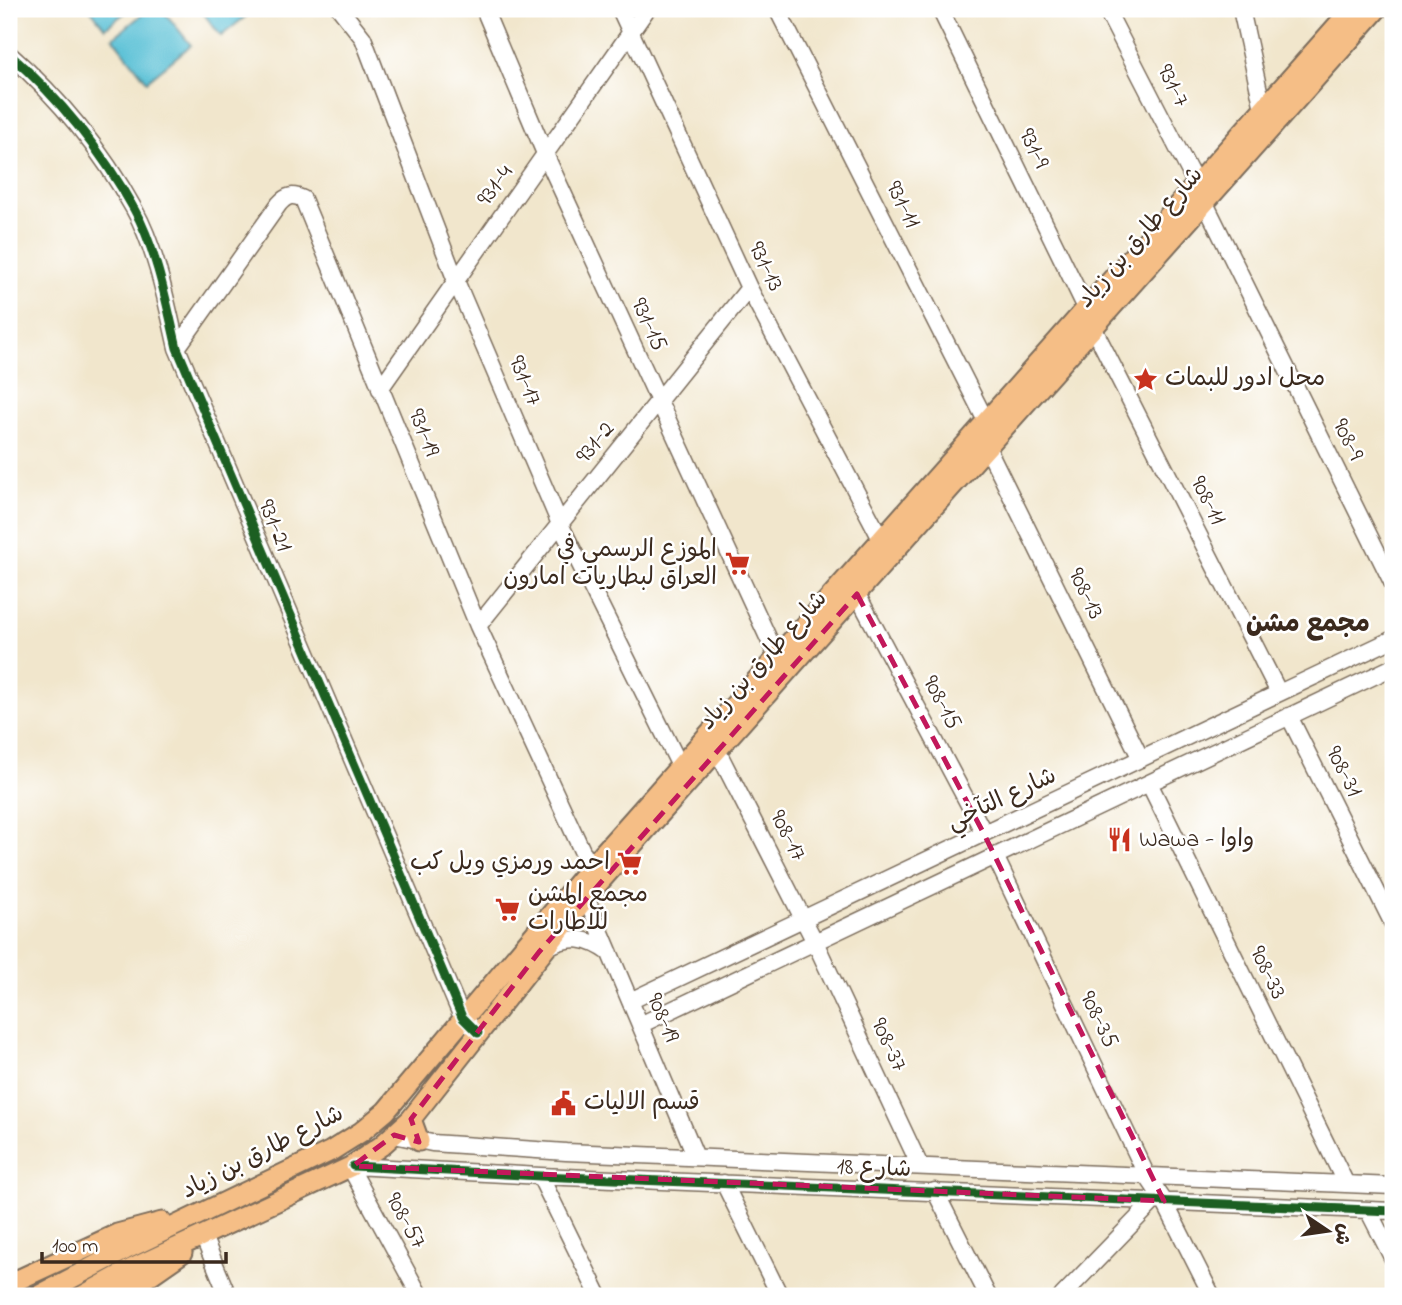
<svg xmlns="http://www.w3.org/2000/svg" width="1402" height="1305" font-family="'Indie Flower','Playpen Sans Arabic',sans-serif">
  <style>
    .water { fill: #58c0d5; stroke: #4a757a; stroke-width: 2 }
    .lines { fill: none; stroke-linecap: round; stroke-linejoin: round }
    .minor-casing { stroke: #7b6c5b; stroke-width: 19 }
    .major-casing { stroke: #7b6c5b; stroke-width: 23 }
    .minor { stroke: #fff; stroke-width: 16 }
    .major { stroke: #f5be86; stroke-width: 19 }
    .cycleway-casing { stroke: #fff; stroke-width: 13 }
    .cycleway { stroke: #1b5e20; stroke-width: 9 }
    .marked { fill: none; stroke: #c2185b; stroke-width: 5; stroke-dasharray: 14 9; stroke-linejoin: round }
    .labels { text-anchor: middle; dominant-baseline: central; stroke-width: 5; stroke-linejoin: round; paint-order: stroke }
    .street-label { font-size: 24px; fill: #3b2a1e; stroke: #fff }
    .poi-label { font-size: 24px; fill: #3b2a1e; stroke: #fff; text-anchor: start }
    .neighbourhood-label { font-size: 26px; font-weight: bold; fill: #3b2a1e; stroke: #fff }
  </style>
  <rect width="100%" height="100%" fill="#fff"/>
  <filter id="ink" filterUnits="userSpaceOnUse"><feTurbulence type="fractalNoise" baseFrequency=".0143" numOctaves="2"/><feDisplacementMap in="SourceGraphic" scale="14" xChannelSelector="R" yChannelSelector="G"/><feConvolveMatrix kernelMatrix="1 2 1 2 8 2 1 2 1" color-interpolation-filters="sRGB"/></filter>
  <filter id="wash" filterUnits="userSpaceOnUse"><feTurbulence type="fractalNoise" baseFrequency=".00686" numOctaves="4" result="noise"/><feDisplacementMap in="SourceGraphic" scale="28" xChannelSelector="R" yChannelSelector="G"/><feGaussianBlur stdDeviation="1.57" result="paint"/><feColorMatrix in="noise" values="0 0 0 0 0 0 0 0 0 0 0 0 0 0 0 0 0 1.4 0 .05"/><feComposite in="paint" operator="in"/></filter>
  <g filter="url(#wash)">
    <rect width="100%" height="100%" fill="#f1e6cc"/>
    <path class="water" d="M90,9H130L105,28Z
      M149,9H162L191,45L147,81L113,38Z
      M200,9H255L221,36Z"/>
  </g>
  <g filter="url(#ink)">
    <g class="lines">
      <defs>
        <path id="minor" d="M340,9L363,38L456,281L560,524L680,766
          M484,9L546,156L777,657
          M620,9L749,288L881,539
          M777,9L986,421
          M940,9L1086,308
          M1106,9L1196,184
          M1241,9L1263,109
          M9,54C58,97 102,151 134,209C156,248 167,304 177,348L462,1017L471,1026
          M1205,203L1393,584
          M1094,329L1279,693
          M177,348L279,204C287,195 293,194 303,199L478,626L590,868
          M380,389L647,9
          M988,449L1141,759
          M857,594L984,833
          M478,626L749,288
          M1289,716L1393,924
          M717,750L815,942L920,1166
          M1149,783L1346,1184
          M995,856L1147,1176L1164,1201L1212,1296
          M586,897L696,1157
          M548,947C570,934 590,938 610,953
          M630,1001L1393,639
          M640,1025L1393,667
          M394,1135L432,1143L566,1152L1393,1186
          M353,1166L540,1176L1393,1211
          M350,1167L420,1296
          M540,1176L599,1296
          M724,1183L780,1296
          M935,1191L988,1296
          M1368,1210L1393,1259
          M203,1236L228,1296
          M1062,1296L1155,1200"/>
        <path id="major" d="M411,1119L419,1141
          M9,1284L117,1234L162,1222
          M38,1296L125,1250L331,1151L361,1132L386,1111L590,868L1352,9
          M82,1296L133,1268L350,1167L381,1146L411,1119L586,897L1377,9
          M120,1296L182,1253"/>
      </defs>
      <use href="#minor" class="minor-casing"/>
      <use href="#major" class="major-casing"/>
      <use href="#minor" class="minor"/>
      <use href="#major" class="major"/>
      <defs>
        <path id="cycleway" d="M9,54C58,97 102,151 134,209C156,248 167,304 177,348L462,1017L478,1033
          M353,1166L540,1176L1393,1211"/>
      </defs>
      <use href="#cycleway" class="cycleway-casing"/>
      <use href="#cycleway" class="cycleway"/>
    </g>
  </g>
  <path class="marked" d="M857,594L984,834L1164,1201L353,1166L394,1135L419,1142L411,1119L539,952Z"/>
  <defs>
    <symbol id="sight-bare" viewBox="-9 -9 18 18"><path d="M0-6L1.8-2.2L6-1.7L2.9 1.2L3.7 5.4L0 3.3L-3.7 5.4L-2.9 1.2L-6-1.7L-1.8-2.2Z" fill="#c8321e" stroke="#fff" stroke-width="2.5" paint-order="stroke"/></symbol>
    <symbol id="supermarket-bare" viewBox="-9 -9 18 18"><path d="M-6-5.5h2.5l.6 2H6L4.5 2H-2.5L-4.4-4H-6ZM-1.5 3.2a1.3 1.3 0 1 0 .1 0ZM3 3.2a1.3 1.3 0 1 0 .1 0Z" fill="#c8321e" stroke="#fff" stroke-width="2.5" paint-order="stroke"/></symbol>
    <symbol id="restaurant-bare" viewBox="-9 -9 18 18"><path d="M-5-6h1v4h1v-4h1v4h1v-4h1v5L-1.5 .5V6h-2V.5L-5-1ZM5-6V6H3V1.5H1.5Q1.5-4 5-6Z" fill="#c8321e" stroke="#fff" stroke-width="2.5" paint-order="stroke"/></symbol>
    <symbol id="civic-bare" viewBox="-9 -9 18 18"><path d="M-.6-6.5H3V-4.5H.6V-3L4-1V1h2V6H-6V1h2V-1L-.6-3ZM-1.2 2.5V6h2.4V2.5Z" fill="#c8321e" stroke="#fff" stroke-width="2.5" paint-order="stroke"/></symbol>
  </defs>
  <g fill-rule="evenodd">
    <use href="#sight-bare" x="1128" y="362" width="35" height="35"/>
    <use href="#supermarket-bare" x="720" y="546" width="35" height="35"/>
    <use href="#restaurant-bare" x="1102" y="822" width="35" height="35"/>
    <use href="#supermarket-bare" x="612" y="846" width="35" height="35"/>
    <use href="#supermarket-bare" x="490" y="892" width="35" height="35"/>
    <use href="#civic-bare" x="546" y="1086" width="35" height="35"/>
  </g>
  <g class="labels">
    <g class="street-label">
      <text transform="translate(1172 86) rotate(63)">931-7</text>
      <text transform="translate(1033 149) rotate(64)">931-9</text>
      <text transform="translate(496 186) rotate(-54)">931-4</text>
      <text transform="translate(902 205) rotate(63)">931-11</text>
      <text transform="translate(1141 238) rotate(-49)">شارع طارق بن زياد</text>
      <text transform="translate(765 267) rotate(64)">931-13</text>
      <text transform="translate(648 325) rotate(65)">931-15</text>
      <text transform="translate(524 381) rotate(67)">931-17</text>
      <text transform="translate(423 433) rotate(68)">931-19</text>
      <text transform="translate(1347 440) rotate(64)">908-9</text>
      <text transform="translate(596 443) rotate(-51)">931-2</text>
      <text transform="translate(1207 501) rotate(63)">908-11</text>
      <text transform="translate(274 526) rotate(67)">931-21</text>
      <text transform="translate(1085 594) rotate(64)">908-13</text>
      <text transform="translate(764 661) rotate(-48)">شارع طارق بن زياد</text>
      <text transform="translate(941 703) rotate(62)">908-15</text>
      <text transform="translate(1343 772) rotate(63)">908-31</text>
      <text transform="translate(1002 800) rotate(-25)">شارع التآخي</text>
      <text transform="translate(787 836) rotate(63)">908-17</text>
      <text transform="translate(1267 973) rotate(64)">908-33</text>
      <text transform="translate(662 1018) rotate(67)">908-19</text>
      <text transform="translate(1098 1020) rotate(64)">908-35</text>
      <text transform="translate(888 1045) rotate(65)">908-37</text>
      <text transform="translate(263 1153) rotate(-27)">شارع طارق بن زياد</text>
      <text transform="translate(874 1169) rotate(2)">شارع 18</text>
      <text transform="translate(405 1221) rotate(61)">908-57</text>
    </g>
    <g class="poi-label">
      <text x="1165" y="379">محل ادور للبمات</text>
      <text x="717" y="550" text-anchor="end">الموزع الرسمي في<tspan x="717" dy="28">العراق لبطاريات امارون</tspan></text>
      <text x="1139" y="840">Wawa - واوا</text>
      <text x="610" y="863" text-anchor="end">احمد ورمزي ويل كب</text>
      <text x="528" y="895">مجمع المشن<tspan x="528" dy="28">للاطارات</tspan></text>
      <text x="584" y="1103">قسم الاليات</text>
    </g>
    <g class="neighbourhood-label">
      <text x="1308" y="625">مجمع مشن</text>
    </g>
  </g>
  <rect width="1402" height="1305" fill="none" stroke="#fff" stroke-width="35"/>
  <g transform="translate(1328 1231) rotate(103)" stroke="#ffffff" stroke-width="5" paint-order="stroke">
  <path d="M0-5L12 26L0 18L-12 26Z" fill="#3b2a1e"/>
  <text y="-10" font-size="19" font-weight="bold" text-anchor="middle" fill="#3b2a1e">ش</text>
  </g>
  <path d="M42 1252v10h184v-10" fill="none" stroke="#3b2a1e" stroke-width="3.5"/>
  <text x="52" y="1252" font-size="21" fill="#3b2a1e" stroke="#ffffff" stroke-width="5" paint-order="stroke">100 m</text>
</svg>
